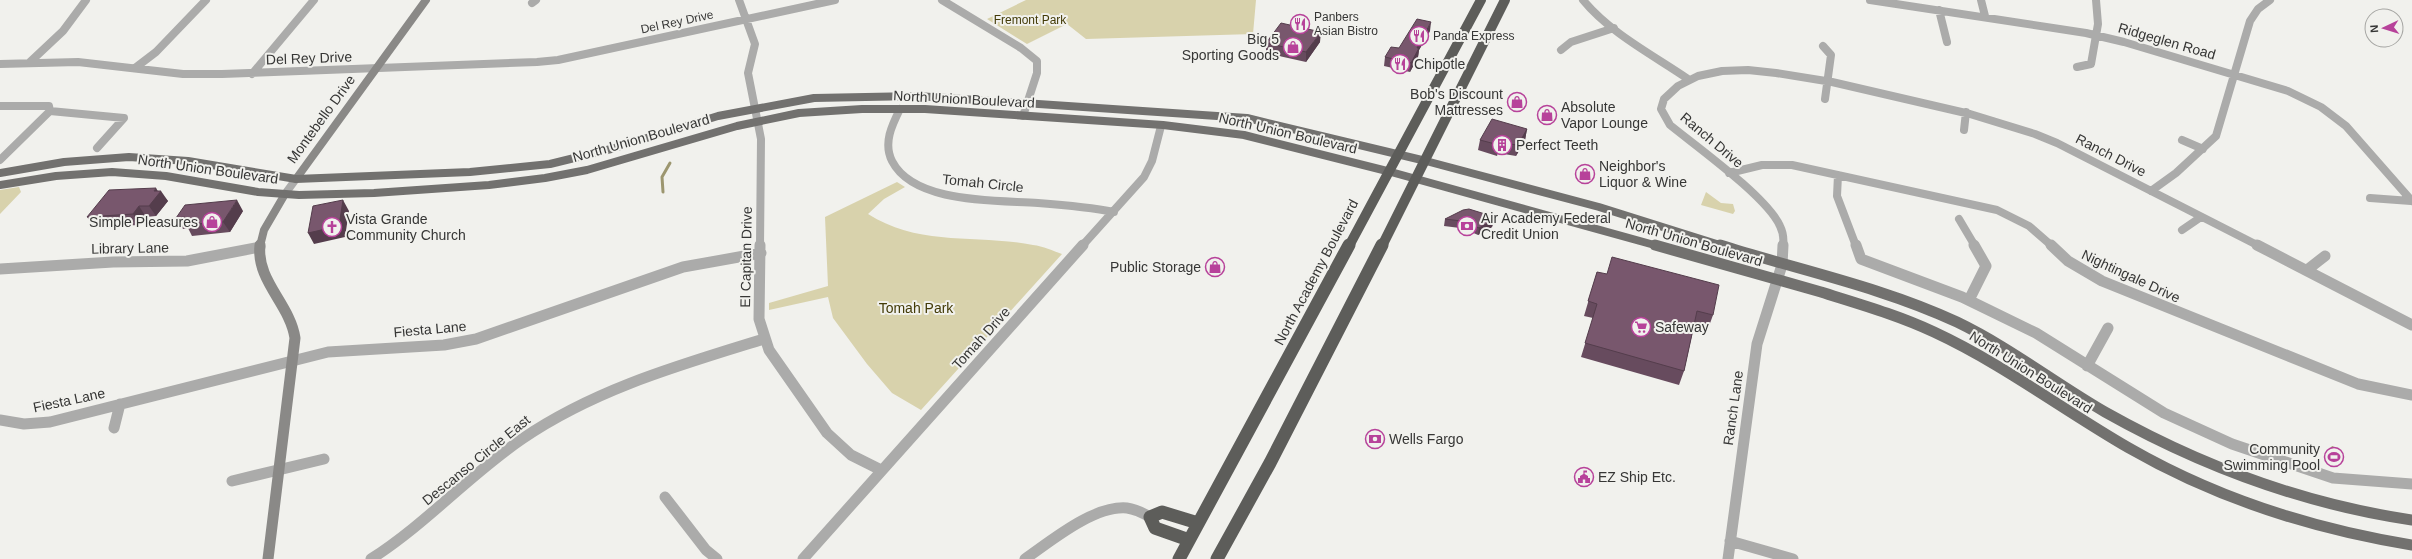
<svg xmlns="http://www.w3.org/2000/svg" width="2412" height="559" font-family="Arial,sans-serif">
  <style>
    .green { fill: #d8d2ac }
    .water { fill: #9c966f }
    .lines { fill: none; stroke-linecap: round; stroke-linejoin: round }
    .stream { stroke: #9c966f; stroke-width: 3 }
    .street-far1 { stroke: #ababaa; stroke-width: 8 }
    .street { stroke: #ababaa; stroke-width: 11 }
    .secondary-far1 { stroke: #8a8987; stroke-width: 8 }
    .secondary { stroke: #8a8987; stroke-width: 11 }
    .primary-far1 { stroke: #72716f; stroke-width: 8 }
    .primary { stroke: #72716f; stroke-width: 11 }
    .highway-far1 { stroke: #5d5d5a; stroke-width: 10 }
    .highway { stroke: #5d5d5a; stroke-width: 13 }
    .wall { fill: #674b5e }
    .shaded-wall { fill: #543d4c }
    .building { fill: #78576d; stroke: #543d4c }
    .labels { text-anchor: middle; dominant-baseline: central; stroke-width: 4; stroke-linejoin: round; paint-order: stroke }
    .far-poi-label { font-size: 12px; fill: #363635; stroke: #f1f1ed; text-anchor: start }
    .far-park-label { font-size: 12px; fill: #433b07; stroke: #f1f1ed }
    .far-street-label { font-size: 12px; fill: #363635; stroke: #f1f1ed }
    .poi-label { font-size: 14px; fill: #363635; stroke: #f1f1ed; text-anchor: start }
    .street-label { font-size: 14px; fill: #363635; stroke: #f1f1ed }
    .park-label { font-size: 14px; fill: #433b07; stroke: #f1f1ed }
  </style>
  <rect width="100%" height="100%" fill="#f1f1ed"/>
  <path class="green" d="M1026,0H1256L1253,34L1086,39L1067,24L1027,44L987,19Z
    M897,182L905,187L884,199L868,214C920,247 976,234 1033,245C1043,246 1053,251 1062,254L921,410L892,393L867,364L833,318L828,297L769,310V303L828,286L825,217Z
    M19,187L21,192L0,214V190Z
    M1706,192L1721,203L1733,204L1735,211L1733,214L1701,205Z"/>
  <path class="water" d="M2332,446L2339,449L2343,461L2334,467L2328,464L2327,453Z"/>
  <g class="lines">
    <path class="stream" d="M663,192L662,177L670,163"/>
    <path class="street-far1" d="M739,0L755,44L748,73L761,139L760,246
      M942,0L1021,48L1037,61V73L1023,116
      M1583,0C1610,33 1653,55 1688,79
      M1870,0L2086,33L2124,42L2288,91L2321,107L2346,126L2412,201
      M1981,0L1985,16
      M532,3L536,0
      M1939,10L1947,42
      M1823,46L1831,55L1825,99
      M1561,50L1571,42L1614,28
      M30,62L63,31L86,0
      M0,64L78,62L183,74H222L537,62L558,60L835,0
      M2077,67L2091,64L2098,24L2096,0
      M135,68L156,52L206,0
      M252,74L314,0
      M0,106H49L50,111
      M900,109C892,125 883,143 892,161C914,204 997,200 1038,203C1064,205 1089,207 1114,212
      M1964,130L1966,112
      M2182,140L2203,149
      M0,160L50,111L124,118L97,148
      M1729,173L1762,165H1792L1997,210L2029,226L2052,246
      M1838,175L1837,196L1856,246
      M2151,191L2176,173L2216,136L2250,21L2258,9L2270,0
      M285,194L296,179
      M2370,198L2411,201
      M1959,219L1975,246
      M2182,230L2201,217
      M1082,246L1144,177L1152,161L1161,126
      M1783,246C1784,239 1783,232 1780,226C1767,197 1697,147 1670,125L1661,109L1664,99L1678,86L1698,76L1722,71L1748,70L1776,73L1832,82L1970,114L2035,134L2057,143L2259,246"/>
    <path class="street" d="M760,245L759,319L769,350L827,433L851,455L881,470
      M1856,245L1861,259L1962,297L2036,333L2164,413L2232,444L2333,478L2412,484
      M2051,245L2068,261L2102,281L2358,384L2412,395
      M2257,245L2412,325
      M0,269L113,262L187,261L260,247
      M2307,270L2325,256
      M1969,300L1986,266L1974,245
      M2087,366L2108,328
      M0,420L24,424L50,422L328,352L444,345L476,339L683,267L761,253
      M114,428L120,404
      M232,481L324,459
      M665,497L706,550L717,559
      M1730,541L1793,559
      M371,559C426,524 469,475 522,439C595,389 680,365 764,339
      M803,559L1083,245
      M1025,559C1051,541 1094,505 1127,508C1135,509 1143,513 1150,517
      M1728,559L1757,344L1782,265L1783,245"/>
    <path class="secondary-far1" d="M296,179L426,0
      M260,246L264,230L285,194"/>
    <path class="secondary" d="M260,245C256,281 290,304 295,338L268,559"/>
    <path class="primary-far1" d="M0,173L64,162L129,157L188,161L296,179L470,172L550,164L611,149L718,116L814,98L917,96L1247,118L1426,161L1599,207L1723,246
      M0,185L56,176L112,172L166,176L258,192L299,195L374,193L489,185L545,178L587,170L737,126L799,113L862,109H925L1163,125L1244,135L1391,172L1658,246"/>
    <path class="primary" d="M1655,245C1710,261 1766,276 1821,292C1859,304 1898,315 1934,332C2003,364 2063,410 2129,448C2216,498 2313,529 2412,545
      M1720,245C1799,270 1882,287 1957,322C2009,347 2055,383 2105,412C2201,466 2303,504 2412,520"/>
    <path class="highway-far1" d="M1349,246L1481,0
      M1382,246L1505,0"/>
    <path class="highway" d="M1189,540L1155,528L1150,517L1162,512L1198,523
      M1179,559L1349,245
      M1217,559L1270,463L1382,245"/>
  </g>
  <path class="wall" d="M1430,31L1419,50L1418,57L1410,72L1384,66L1385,57Z
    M1320,42L1306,62L1266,53V43Z
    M1527,129L1525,140L1516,156L1498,153L1497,156L1478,150L1480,140Z
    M158,191L168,201L156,216L146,217L140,225L95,227L87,217Z
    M243,211L230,232L192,236L188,228L183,229L176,218Z
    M1445,219L1494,220L1492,227L1478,235L1467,230L1464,231L1460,228L1444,226Z
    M1597,272L1713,315L1708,329L1694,326L1684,371L1679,385L1581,357L1593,318L1584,316Z"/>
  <path class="shaded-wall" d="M1431,22L1430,31L1419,50L1418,57L1410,72L1411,63L1417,48Z
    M1321,32L1320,42L1306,62V52Z
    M1527,129L1525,140L1516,156L1518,145Z
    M156,188L159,193L161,191L168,201L156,216L149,206L154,191Z
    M237,200L243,211L230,232L223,222Z
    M343,200L349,211L345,237L314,244L308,233Z
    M139,206L146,217L140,225L133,214Z
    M1494,220L1492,227L1478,235L1479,228Z
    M1468,223L1467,230L1464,231L1465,224Z"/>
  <path class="building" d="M1417,19L1431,22L1417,48H1419L1411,63L1385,57L1391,47L1399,48Z
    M1281,23L1321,32L1306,52L1266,43Z
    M1492,119L1527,129L1518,145L1500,143L1499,145L1480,140Z
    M156,188L154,191H161L149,206H139L133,214L87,217L109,190Z
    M237,200L223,222L185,225L189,220L183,221L185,217L176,218L185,205Z
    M343,200L339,226L308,233L313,206Z
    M1469,209L1485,214L1494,220L1479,228L1468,223L1465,224L1461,221L1445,219L1463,210Z
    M1612,257L1719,285L1713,315L1697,311L1684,371L1585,343L1597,304L1588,301L1597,272L1607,274Z"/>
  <defs>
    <symbol id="restaurant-ring" viewBox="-11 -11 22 22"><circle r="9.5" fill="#f1f1ed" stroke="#b7429a" stroke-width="1.5"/><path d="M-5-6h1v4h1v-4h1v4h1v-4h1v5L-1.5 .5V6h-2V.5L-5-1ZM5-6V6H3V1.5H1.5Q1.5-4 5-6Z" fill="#b7429a"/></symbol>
    <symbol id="shop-ring" viewBox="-11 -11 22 22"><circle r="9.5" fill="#f1f1ed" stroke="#b7429a" stroke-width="1.5"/><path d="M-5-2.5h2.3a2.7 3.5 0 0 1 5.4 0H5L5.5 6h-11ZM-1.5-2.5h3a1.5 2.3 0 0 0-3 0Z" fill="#b7429a"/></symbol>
    <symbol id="building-ring" viewBox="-11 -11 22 22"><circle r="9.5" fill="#f1f1ed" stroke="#b7429a" stroke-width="1.5"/><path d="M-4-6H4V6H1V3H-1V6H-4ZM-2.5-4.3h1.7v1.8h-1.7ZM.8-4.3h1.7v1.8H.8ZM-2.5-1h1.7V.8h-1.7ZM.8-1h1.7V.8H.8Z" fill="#b7429a"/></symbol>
    <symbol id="bank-ring" viewBox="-11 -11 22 22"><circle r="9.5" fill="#f1f1ed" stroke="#b7429a" stroke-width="1.5"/><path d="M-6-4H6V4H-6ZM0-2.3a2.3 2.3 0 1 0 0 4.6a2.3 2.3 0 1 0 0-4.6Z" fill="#b7429a"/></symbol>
    <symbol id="church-ring" viewBox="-11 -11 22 22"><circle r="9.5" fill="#f1f1ed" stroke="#b7429a" stroke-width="1.5"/><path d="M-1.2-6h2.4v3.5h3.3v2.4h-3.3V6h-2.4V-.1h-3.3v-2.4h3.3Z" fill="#b7429a"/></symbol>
    <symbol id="supermarket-ring" viewBox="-11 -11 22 22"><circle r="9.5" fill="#f1f1ed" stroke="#b7429a" stroke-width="1.5"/><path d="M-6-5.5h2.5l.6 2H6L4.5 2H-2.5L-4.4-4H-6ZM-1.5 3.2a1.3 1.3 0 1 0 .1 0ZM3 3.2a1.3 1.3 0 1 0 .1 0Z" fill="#b7429a"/></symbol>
    <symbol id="stadium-ring" viewBox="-11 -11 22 22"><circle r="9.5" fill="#f1f1ed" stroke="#b7429a" stroke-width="1.5"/><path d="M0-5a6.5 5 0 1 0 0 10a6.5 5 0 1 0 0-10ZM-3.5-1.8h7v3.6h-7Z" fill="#b7429a"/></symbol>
    <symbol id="civic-ring" viewBox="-11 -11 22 22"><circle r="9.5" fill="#f1f1ed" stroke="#b7429a" stroke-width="1.5"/><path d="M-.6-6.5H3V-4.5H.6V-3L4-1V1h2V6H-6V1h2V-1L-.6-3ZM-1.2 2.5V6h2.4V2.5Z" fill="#b7429a"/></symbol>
  </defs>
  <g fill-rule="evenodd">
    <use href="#restaurant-ring" x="1289" y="13" width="22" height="22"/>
    <use href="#restaurant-ring" x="1408" y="25" width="22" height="22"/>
    <use href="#shop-ring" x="1282" y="36" width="22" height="22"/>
    <use href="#restaurant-ring" x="1389" y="53" width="22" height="22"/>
    <use href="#shop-ring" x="1506" y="91" width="22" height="22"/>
    <use href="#shop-ring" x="1536" y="104" width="22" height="22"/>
    <use href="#building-ring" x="1491" y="134" width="22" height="22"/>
    <use href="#shop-ring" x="1574" y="163" width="22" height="22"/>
    <use href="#shop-ring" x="201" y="211" width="22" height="22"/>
    <use href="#bank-ring" x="1456" y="215" width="22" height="22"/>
    <use href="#church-ring" x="321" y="216" width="22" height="22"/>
    <use href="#shop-ring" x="1204" y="256" width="22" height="22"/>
    <use href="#supermarket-ring" x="1630" y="316" width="22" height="22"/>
    <use href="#bank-ring" x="1364" y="428" width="22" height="22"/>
    <use href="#stadium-ring" x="2323" y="446" width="22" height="22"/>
    <use href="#civic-ring" x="1573" y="466" width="22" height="22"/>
  </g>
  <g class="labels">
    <g class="far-poi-label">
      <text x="1314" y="17">Panbers<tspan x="1314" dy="14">Asian Bistro</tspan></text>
      <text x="1433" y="36">Panda Express</text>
    </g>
    <g class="far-park-label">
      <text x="1030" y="20">Fremont Park</text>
    </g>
    <g class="far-street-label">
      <text transform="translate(677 22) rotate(-12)">Del Rey Drive</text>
    </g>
    <g class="poi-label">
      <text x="1279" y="39" text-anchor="end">Big 5<tspan x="1279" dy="16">Sporting Goods</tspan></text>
      <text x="1414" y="64">Chipotle</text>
      <text x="1503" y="94" text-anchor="end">Bob's Discount<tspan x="1503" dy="16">Mattresses</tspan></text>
      <text x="1561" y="107">Absolute<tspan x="1561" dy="16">Vapor Lounge</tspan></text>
      <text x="1516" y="145">Perfect Teeth</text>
      <text x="1599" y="166">Neighbor's<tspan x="1599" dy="16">Liquor &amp; Wine</tspan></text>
      <text x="1481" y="218">Air Academy Federal<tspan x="1481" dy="16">Credit Union</tspan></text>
      <text x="346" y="219">Vista Grande<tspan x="346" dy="16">Community Church</tspan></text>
      <text x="198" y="222" text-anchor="end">Simple Pleasures</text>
      <text x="1201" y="267" text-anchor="end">Public Storage</text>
      <text x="1655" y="327">Safeway</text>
      <text x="1389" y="439">Wells Fargo</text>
      <text x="2320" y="449" text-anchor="end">Community<tspan x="2320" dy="16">Swimming Pool</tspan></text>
      <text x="1598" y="477">EZ Ship Etc.</text>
    </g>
    <g class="street-label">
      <text transform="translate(2167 41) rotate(16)">Ridgeglen Road</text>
      <text transform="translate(309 58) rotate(-2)">Del Rey Drive</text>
      <text transform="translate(964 99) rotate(3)">North Union Boulevard</text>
      <text transform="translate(321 119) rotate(-54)">Montebello Drive</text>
      <text transform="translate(1288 133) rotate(13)">North Union Boulevard</text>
      <text transform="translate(641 138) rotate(-16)">North Union Boulevard</text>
      <text transform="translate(1712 140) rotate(40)">Ranch Drive</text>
      <text transform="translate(2111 155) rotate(27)">Ranch Drive</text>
      <text transform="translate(208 169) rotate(8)">North Union Boulevard</text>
      <text transform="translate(983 183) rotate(6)">Tomah Circle</text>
      <text transform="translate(1694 242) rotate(16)">North Union Boulevard</text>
      <text transform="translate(130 248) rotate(-1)">Library Lane</text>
      <text transform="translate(746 257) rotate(-89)">El Capitan Drive</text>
      <text transform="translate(1316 272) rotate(-62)">North Academy Boulevard</text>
      <text transform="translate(2131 276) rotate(25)">Nightingale Drive</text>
      <text transform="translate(430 329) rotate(-5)">Fiesta Lane</text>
      <text transform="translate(981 338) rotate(-48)">Tomah Drive</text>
      <text transform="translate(2031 372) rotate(32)">North Union Boulevard</text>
      <text transform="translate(69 400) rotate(-12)">Fiesta Lane</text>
      <text transform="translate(1733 408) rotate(-82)">Ranch Lane</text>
      <text transform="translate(476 460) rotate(-39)">Descanso Circle East</text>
    </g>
    <g class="park-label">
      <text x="916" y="308">Tomah Park</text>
    </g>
  </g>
  <g transform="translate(2384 28) rotate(266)"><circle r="19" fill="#f1f1ed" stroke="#a6a6a3"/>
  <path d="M0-3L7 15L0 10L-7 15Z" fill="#b7429a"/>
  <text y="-6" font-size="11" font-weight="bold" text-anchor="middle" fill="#363635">N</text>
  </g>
</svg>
